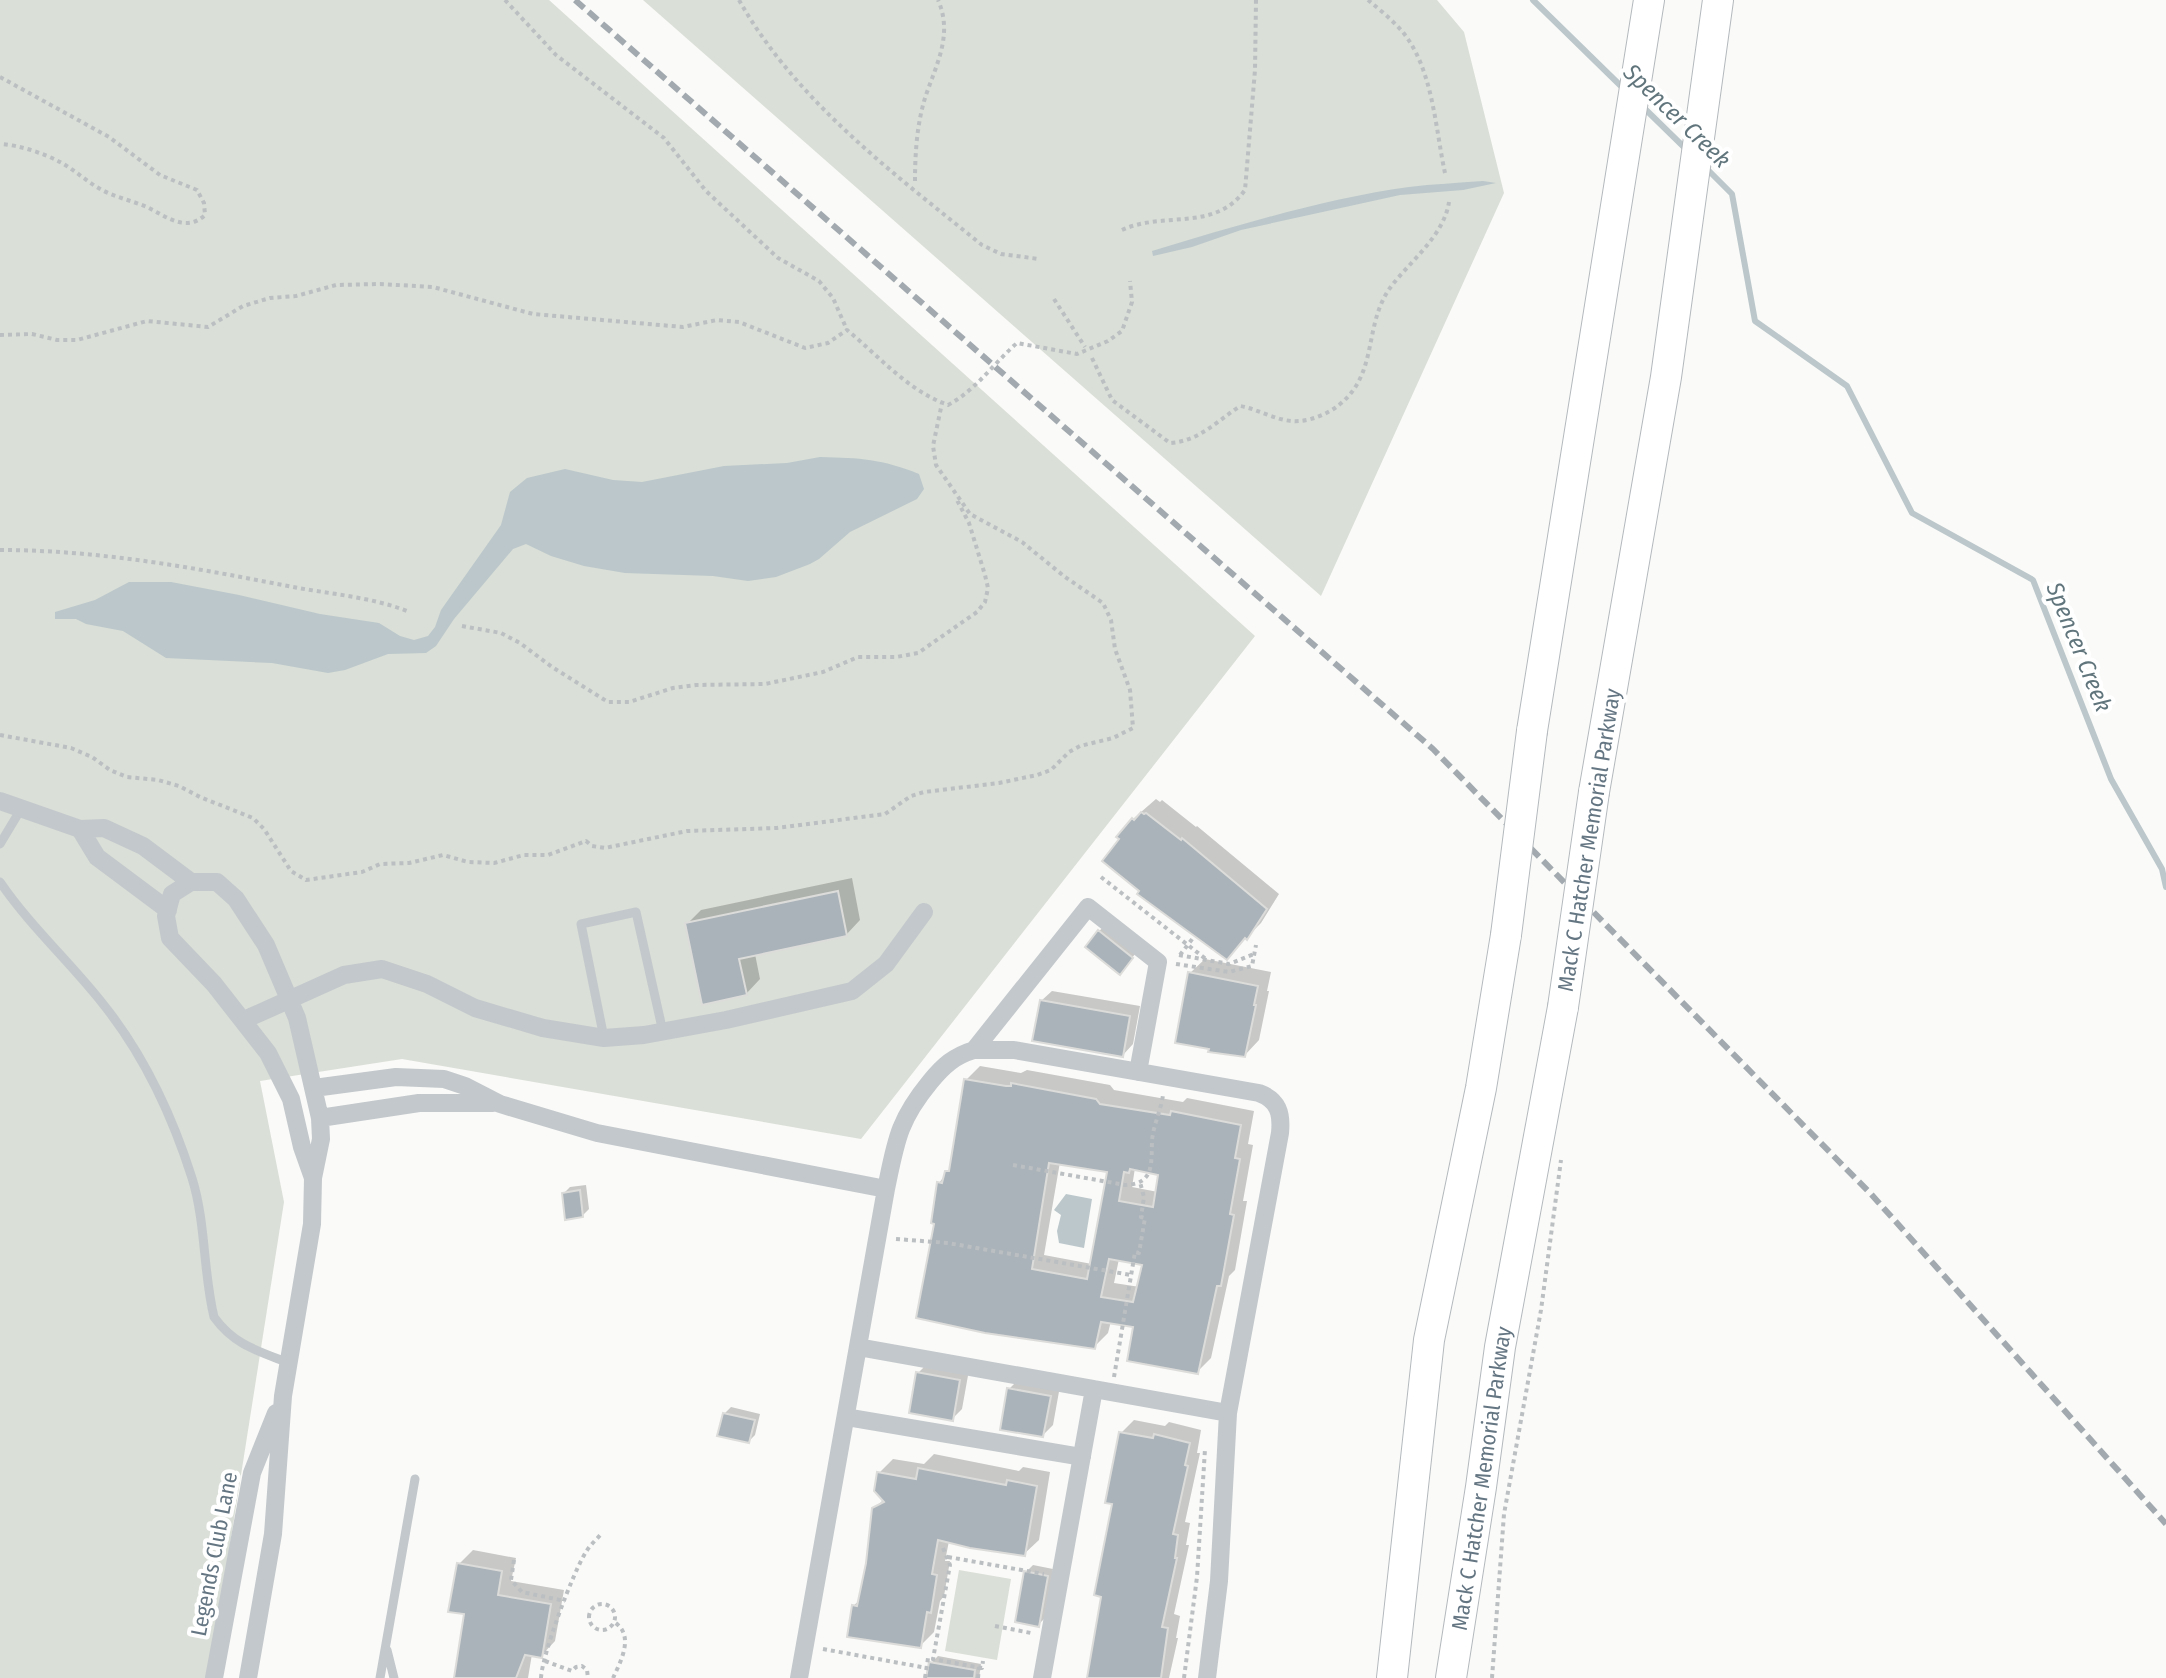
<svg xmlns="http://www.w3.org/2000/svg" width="2166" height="1678" font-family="'Fira Sans Condensed',sans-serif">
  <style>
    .green { fill: #dadfd7 }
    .water { fill: #bbc7cb }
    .shadow { fill: #0003; fill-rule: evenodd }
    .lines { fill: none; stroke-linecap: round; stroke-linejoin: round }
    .stream { stroke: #bbc7cb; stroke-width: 6 }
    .building { fill: #aab3b9; stroke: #dcdcda; stroke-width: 2; fill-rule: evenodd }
    .trunk-casing { stroke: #b4b9bd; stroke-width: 32 }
    .path { stroke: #bbbfc2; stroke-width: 4; stroke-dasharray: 4 4; stroke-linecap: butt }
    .service { stroke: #c3c8cc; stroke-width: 9 }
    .minor { stroke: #c3c8cc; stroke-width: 18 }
    .trunk { stroke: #fff; stroke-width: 30 }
    .rail { stroke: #a2aab0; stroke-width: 6; stroke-dasharray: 12 6; stroke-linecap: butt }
    .trunk-bridge-casing { stroke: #b4b9bd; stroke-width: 32; stroke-linecap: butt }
    .trunk-bridge { stroke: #fff; stroke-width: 30 }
    .labels { text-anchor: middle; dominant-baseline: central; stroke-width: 8; stroke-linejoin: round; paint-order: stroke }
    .street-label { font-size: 22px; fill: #657683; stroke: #fff }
    .water-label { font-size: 24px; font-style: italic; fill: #60757c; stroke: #fff }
  </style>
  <rect width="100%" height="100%" fill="#fafaf8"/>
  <path class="green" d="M0,0H549L1255,636L861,1139L402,1059L260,1081L284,1202L209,1678H0Z
    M643,0H1437L1464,32L1504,193L1321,596Z
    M959,1570L1011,1579L997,1660L945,1651Z"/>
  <path class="water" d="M1483,181L1496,183L1463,190L1400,195L1241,230L1192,247L1153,256L1152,251C1236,226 1322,199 1409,187C1433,184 1458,183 1483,181Z
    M820,457C860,458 882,459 919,474L924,489L917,499L850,532L819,559L810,564L776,577L748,581L713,576L625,573L584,566L551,556L526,544L513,549L454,619L436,646L426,653L388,654L345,670L328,673L272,663L166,658L123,631L86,624L76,619H55V612L95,600L129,582H171L239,595L320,614L379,623L400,636L414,640L428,636L435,627L441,610L501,525L510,492L527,478L565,469L613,480L642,482L724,466L787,463Z
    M1066,1194L1092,1199L1084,1248L1059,1243L1057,1231L1061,1215L1054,1210Z"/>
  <path class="shadow" d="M1156,799L1160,802L1162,800L1196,827L1197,826L1279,894L1261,923L1227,957L1119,837L1133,819Z
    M852,878L860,920L846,935L755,954L760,979L746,994L687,924L701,910Z
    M1106,925L1138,950L1126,966L1099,931Z
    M1205,959L1271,972L1267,991H1269L1259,1040L1245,1055L1190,973Z
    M1052,991L1140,1006L1133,1044L1123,1055L1041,1001Z
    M980,1066L1021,1073L1027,1070L1110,1085L1114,1090L1183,1102L1187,1098L1254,1111L1248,1144L1253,1145L1243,1201H1247L1235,1270L1229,1276L1211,1358L1197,1372L1135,1326L1111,1321L1108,1333L1094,1347L937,1222L939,1183L952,1166L966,1080ZM1060,1162L1109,1171L1092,1264L1044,1255ZM1135,1168L1161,1173L1158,1192L1132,1187ZM1119,1259L1144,1263L1140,1287L1114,1283Z
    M586,1185L589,1209L582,1216L564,1193L570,1187Z
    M928,1363L969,1370L962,1409L952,1419L918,1373Z
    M1019,1379L1060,1386L1053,1425L1043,1435L1009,1389Z
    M731,1407L760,1414L755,1435L749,1441L724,1414Z
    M1134,1420L1165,1426L1169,1422L1201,1430L1197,1453H1200L1185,1522L1190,1523L1186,1545H1189L1174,1614L1180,1616L1176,1638H1178L1169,1678H1089L1104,1595L1121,1433Z
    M934,1454L1019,1471L1023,1467L1050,1472L1039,1540L1024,1554L949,1541L945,1561H950L944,1596L940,1601L934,1632L920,1646L853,1606L860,1600L874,1509L884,1499L879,1473L893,1459L924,1464Z
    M473,1550L516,1558L511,1581L564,1590L555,1641L541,1656L532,1654L528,1678H455L467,1613L459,1564Z
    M1033,1565L1053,1569L1045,1618L1038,1625L1026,1572Z
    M938,1656L981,1664L979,1678H929L931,1663Z"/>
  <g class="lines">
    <path class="stream" d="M1533,0L1625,90
      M1642,106L1688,151
      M1705,167L1732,194L1755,321L1847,386L1912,513L2033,580L2111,779L2162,869L2166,887"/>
  </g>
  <path class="building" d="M1141,812L1144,814L1146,813L1181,840L1182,838L1267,909L1247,940L1245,938L1227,960L1137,894L1139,891L1102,861L1119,839L1116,837L1132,818L1134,820Z
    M838,891L847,936L739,959L747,995L702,1005L685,923Z
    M1098,930L1133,958L1120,975L1085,947Z
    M1188,972L1258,986L1254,1005H1256L1245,1057L1208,1052L1209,1049L1175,1043Z
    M1040,1000L1130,1016L1123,1057L1032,1041Z
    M964,1079L1006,1086H1011V1083L1096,1099L1100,1104L1170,1115L1171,1111L1241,1125L1235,1158L1240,1159L1230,1214L1234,1215L1221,1286H1217L1198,1374L1127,1361L1133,1327L1101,1322L1095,1349L985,1333L916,1318L934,1224L931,1223L937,1182L942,1183L945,1171H949ZM1049,1163L1107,1172L1087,1279L1032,1269ZM1130,1169L1158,1175L1153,1207L1119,1201L1124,1172L1129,1173ZM1109,1259L1142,1265L1133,1302L1101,1297Z
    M580,1190L583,1217L565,1220L562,1193Z
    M916,1372L960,1380L953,1421L909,1413Z
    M1007,1388L1051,1396L1043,1437L1000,1430Z
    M723,1413L755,1420L749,1443L717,1436Z
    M1119,1432L1153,1438L1154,1434L1190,1443L1185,1465L1188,1466L1173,1534L1178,1535L1175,1558H1177L1162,1627L1168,1628L1161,1678H1087L1101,1597L1094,1595L1112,1504L1105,1503Z
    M918,1468L1006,1485L1007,1480L1037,1486L1025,1556L970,1548L938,1540L932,1574L937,1575L931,1613L927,1612L921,1648L847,1637L852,1605L857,1606L866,1563L872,1508L884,1502L874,1491L877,1472L916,1479Z
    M457,1563L502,1571L498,1595L551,1604L542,1658L525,1655L516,1678H454L464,1614L448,1612Z
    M1024,1571L1048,1576L1039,1627L1015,1622Z
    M929,1662L975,1670L974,1678H926Z"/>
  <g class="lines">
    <defs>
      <g id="trunk">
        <path d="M1532,731L1649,0"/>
        <path d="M1594,792L1666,377L1718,0"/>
        <path d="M1392,1678L1429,1340L1481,1088L1506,935"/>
        <path id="s1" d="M1451,1678L1481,1487L1500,1347L1563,1007"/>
      </g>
    </defs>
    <use href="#trunk" class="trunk-casing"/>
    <path class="path" d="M505,0L556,55L664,138L706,191L778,258L819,281L833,298L847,330
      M739,0C796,101 893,173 982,245L1001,254L1039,259
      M1368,0C1379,9 1391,19 1401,30C1433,67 1435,127 1445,173
      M0,77L109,137L160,175L197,190L204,203L205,215C187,232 168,218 149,208C134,201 117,198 102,190C87,182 75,170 60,162C43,153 19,145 0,144
      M915,181C915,153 917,122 926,95C937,63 953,34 938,0
      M1122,230C1163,211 1215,232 1245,190L1255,70L1256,0
      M1054,299L1085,347
      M0,335L32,334L57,340H77L147,321L208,327L243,306L270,298L296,296L336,285L380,284L433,287L533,314L683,327L717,320L739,322L805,348L828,343L847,330C880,357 907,390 948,405C976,390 993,364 1017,343L1077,354L1108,341L1122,331L1132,302L1130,281
      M1092,358L1112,400L1170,443C1199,441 1216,422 1240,406C1259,409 1279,423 1300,421C1313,420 1329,413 1339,405C1379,373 1363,326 1390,288C1409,262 1444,236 1449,202
      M0,550C99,550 196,568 293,587C330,594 371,597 407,611
      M462,626L501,633L520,643L552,667L608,702H629L673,688L696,685L765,684L823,672L858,657H896L918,653L977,612L985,602L988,588L985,575L969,523L957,500
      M0,735L71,748L92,757L110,770L127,777L158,780L179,786L200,797L253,818L264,829L291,871L306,880L362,872L380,864L409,863L443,855L468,862L494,863L524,855H548L586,841L592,846L605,848L687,831L777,828L885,814L911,796L924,792L999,783L1037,775L1051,770L1069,752L1080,746L1113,738L1133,728L1130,690L1115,649L1111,620L1103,603L1065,577L1022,542L970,514L936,465L933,446L942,403
      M1101,877L1207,960
      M1179,955L1229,964L1254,954
      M1180,955L1193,938
      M1176,964L1229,972L1252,966L1256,945
      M1013,1165L1125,1185C1155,1184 1151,1163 1152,1141C1153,1126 1161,1110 1163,1095
      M896,1239L948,1243L1131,1275
      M1114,1377L1135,1252L1139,1253L1145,1218L1141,1217L1144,1197L1140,1182
      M943,1548L950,1565L933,1659L982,1668L983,1661
      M948,1557L1044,1574
      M514,1560L511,1580L522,1592L565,1601
      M589 1617a13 13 0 1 1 26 0a13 13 0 1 1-26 0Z
      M995,1626L1031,1633
      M823,1649L927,1668
      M545,1661L572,1671L576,1667L582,1666L587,1670L588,1678
      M541,1678C542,1655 573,1572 586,1552C590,1545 597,1539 602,1533
      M613,1678C621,1661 635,1635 614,1622
      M925,1678L928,1658L933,1659
      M978,1678L979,1667
      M1184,1678L1197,1577L1205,1449
      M1492,1678L1504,1514L1541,1310L1561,1160"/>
    <path class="service" d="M0,844L21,809
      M0,882C30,926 70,962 103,1004C144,1055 172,1115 192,1178C206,1223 203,1272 214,1317C234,1345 258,1351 289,1363
      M604,1038L581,924L636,912L663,1032
      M387,1650L394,1678
      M380,1678L415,1479"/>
    <path class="minor" d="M0,801L80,829L104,828L143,846L191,882
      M80,829L97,857L168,910
      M244,1020L344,975L382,969L427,984L475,1008L543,1028L604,1038L644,1035L726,1020L852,991L886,964L924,912
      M974,1050H1014L1259,1093C1278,1100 1282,1113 1280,1133L1228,1413L1219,1581L1207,1678
      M314,1088L396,1077L444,1079L465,1086L500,1104L597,1133L886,1189L799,1678
      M320,1118L419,1103H493
      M886,1189C896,1141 898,1121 930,1082C943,1066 954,1056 974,1050L1088,907L1158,962L1138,1072
      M858,1347L1228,1413
      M846,1417L1082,1457
      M214,1678L252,1473L276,1413
      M248,1678L273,1534L283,1396L312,1224L313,1178L321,1139L320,1118L297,1018L266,945L236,899L217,882H191L172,894L166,916L170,938L214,984L268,1053L291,1099L302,1147L313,1178
      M1042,1678L1094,1389"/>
    <use href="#trunk" class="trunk"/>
    <path class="rail" d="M575,0L1433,749L1871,1194L2166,1524"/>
    <defs>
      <path id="trunk-bridge" d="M1506,935L1532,731
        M1563,1007L1594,792"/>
    </defs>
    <use href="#trunk-bridge" class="trunk-bridge-casing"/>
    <use href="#trunk-bridge" class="trunk-bridge"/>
  </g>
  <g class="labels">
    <g class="street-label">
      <text transform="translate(1589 840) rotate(-81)">Mack C Hatcher Memorial Parkway</text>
      <text stroke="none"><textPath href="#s1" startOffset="202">Mack C Hatcher Memorial Parkway</textPath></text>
      <text transform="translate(214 1554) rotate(-79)">Legends Club Lane</text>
    </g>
    <g class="water-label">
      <text transform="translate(1677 116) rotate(44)">Spencer Creek</text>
      <text transform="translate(2079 647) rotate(68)">Spencer Creek</text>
    </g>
  </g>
</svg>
